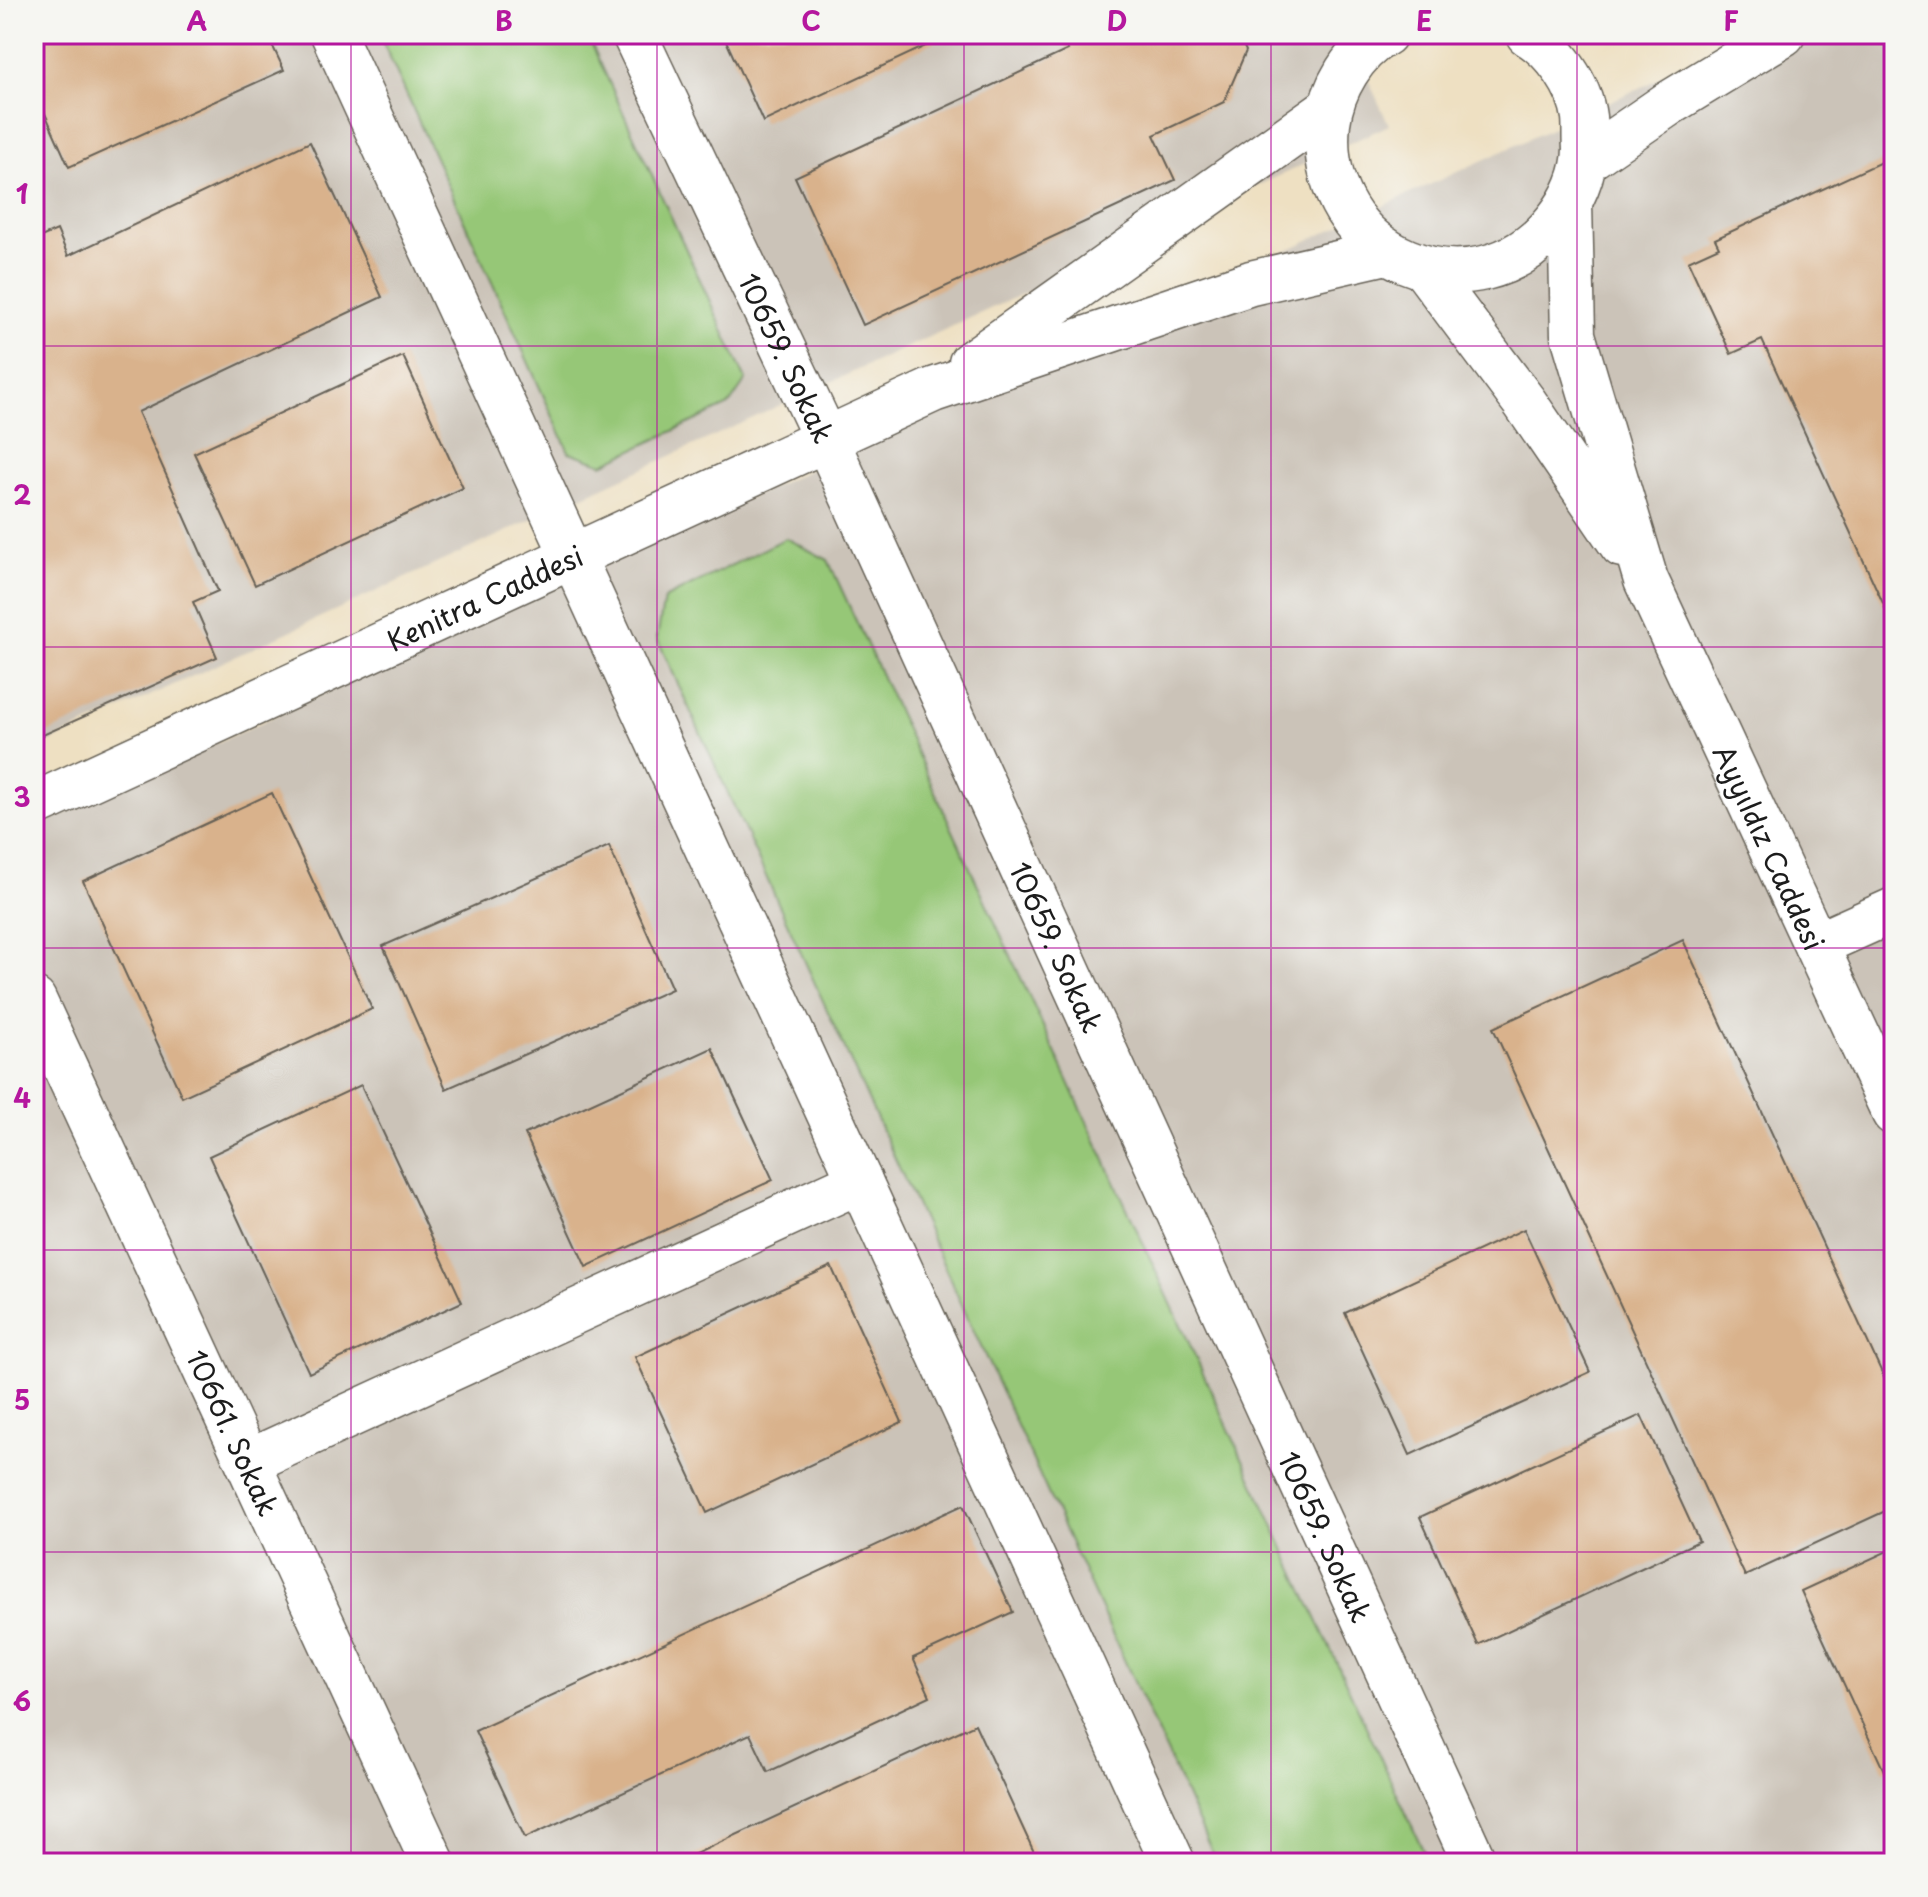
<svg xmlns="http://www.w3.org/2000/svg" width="1928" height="1897" font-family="'Playpen Sans',sans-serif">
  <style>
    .industrial { fill: #cbc3b8 }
    .green { fill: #96c777; stroke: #59724a; stroke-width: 2 }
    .building { fill: #d9b28c }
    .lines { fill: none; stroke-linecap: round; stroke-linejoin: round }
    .minor-casing { stroke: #666156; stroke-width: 47 }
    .tertiary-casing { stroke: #666156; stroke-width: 47 }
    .minor { stroke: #fff; stroke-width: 44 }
    .tertiary { stroke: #fff; stroke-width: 44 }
    .grid { fill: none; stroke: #b5179e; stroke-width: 2; stroke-opacity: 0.55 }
    .labels { text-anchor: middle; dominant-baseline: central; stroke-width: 8; stroke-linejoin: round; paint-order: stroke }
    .street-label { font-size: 28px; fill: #1c1c1c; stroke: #f6f6f2 }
    .neatline { fill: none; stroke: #b5179e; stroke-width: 3 }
    .grid-label { font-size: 26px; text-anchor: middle; font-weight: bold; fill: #b5179e }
  </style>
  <rect width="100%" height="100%" fill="#f6f6f2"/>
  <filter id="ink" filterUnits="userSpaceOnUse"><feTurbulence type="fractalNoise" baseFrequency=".0125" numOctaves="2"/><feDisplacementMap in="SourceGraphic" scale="16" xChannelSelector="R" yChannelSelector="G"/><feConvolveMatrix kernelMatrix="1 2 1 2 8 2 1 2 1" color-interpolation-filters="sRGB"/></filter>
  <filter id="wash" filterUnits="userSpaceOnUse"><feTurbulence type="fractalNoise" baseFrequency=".006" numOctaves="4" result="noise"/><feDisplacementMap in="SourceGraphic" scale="32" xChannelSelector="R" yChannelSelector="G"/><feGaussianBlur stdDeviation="1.8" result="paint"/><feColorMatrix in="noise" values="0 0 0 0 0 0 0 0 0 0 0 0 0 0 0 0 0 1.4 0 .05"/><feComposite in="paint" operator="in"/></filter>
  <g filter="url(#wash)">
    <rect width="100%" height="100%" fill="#eee0c2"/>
    <path class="industrial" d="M34,34H1347L1389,125L34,749Z
      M1757,34H1894V1863H34V827Z"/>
    <path class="green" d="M379,34H587L746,380L729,405L603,464L569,452Z
      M786,538L828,560L1429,1863H1217L657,638L664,599Z"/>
    <g id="blocks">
      <path class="building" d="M34,34H267L284,70L69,167L34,89Z
        M723,34H944L945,37L763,122Z
        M1061,34H1238L1246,51L1224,102L1154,135L1175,180L863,325L795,177L1068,50Z
        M310,142L382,297L138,412L218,591L193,602L217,657L34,739V240L57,230L68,256Z
        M1894,156V627L1762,340L1731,354L1688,261L1719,247L1715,239Z
        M403,356L463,488L255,585L194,453Z
        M272,793L372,1009L182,1097L83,881Z
        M609,846L672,989L446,1089L383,946Z
        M1683,940L1894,1399V1507L1745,1576L1493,1028Z
        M712,1048L773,1180L586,1267L525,1134Z
        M361,1085L462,1302L309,1373L209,1156Z
        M1524,1229L1590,1372L1410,1455L1345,1313Z
        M831,1266L902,1422L707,1513L635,1357Z
        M1641,1415L1699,1541L1478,1645L1420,1517Z
        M963,1505L1013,1612L913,1658L930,1696L768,1772L750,1734L525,1838L475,1731Z
        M1894,1548V1766L1884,1771L1801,1591Z
        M975,1724L1039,1863H676Z"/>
    </g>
  </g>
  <g filter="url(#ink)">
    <use href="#blocks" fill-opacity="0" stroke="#666156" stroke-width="2"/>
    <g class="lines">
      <defs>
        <g id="minor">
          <path d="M333,34L1173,1863"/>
          <path id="s1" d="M634,34L826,439L1475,1863"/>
          <path d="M1816,945L1894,910"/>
          <path id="s2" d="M34,1000L433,1863"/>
          <path d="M248,1462L860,1181"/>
        </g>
        <g id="tertiary">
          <path d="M1385,34C1354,51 1332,89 1328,123C1314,257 1475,325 1557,220C1573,200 1585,174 1585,148C1584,138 1585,127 1584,117C1580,86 1555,50 1528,34"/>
          <path d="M1585,161L1668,104L1783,34"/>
          <path id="s3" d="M1570,203L1573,335L1646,580L1894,1113"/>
          <path d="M1424,268L1525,403L1622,545"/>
          <path d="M971,363L1330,108"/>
          <path id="s4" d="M34,805L933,390L1251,283L1386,252"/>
        </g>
      </defs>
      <use href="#minor" class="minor-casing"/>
      <use href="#tertiary" class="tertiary-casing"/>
      <use href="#minor" class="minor"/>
      <use href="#tertiary" class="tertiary"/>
    </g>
  </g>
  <path class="grid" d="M351,34V1863M657,34V1863M964,34V1863M1271,34V1863M1577,34V1863M34,346H1894M34,647H1894M34,948H1894M34,1250H1894M34,1552H1894"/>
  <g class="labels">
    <g class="street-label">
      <text stroke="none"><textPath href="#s1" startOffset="358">10659. Sokak</textPath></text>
      <text stroke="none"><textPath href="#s4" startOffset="496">Kenitra Caddesi</textPath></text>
      <text stroke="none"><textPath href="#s3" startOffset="682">Ayyıldız Caddesi</textPath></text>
      <text stroke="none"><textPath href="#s1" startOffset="1006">10659. Sokak</textPath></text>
      <text stroke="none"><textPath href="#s2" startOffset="476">10661. Sokak</textPath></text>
      <text stroke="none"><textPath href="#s1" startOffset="1654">10659. Sokak</textPath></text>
    </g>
  </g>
  <rect width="1928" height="1897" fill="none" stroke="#f6f6f2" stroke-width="88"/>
  <rect x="44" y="44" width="1840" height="1809" class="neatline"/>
  <g class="grid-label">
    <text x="197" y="31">A</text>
    <text x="504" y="31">B</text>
    <text x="811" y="31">C</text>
    <text x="1117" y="31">D</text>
    <text x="1424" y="31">E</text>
    <text x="1731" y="31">F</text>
    <text x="22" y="204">1</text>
    <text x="22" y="505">2</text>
    <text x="22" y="807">3</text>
    <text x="22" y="1108">4</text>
    <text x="22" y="1410">5</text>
    <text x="22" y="1711">6</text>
  </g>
</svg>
